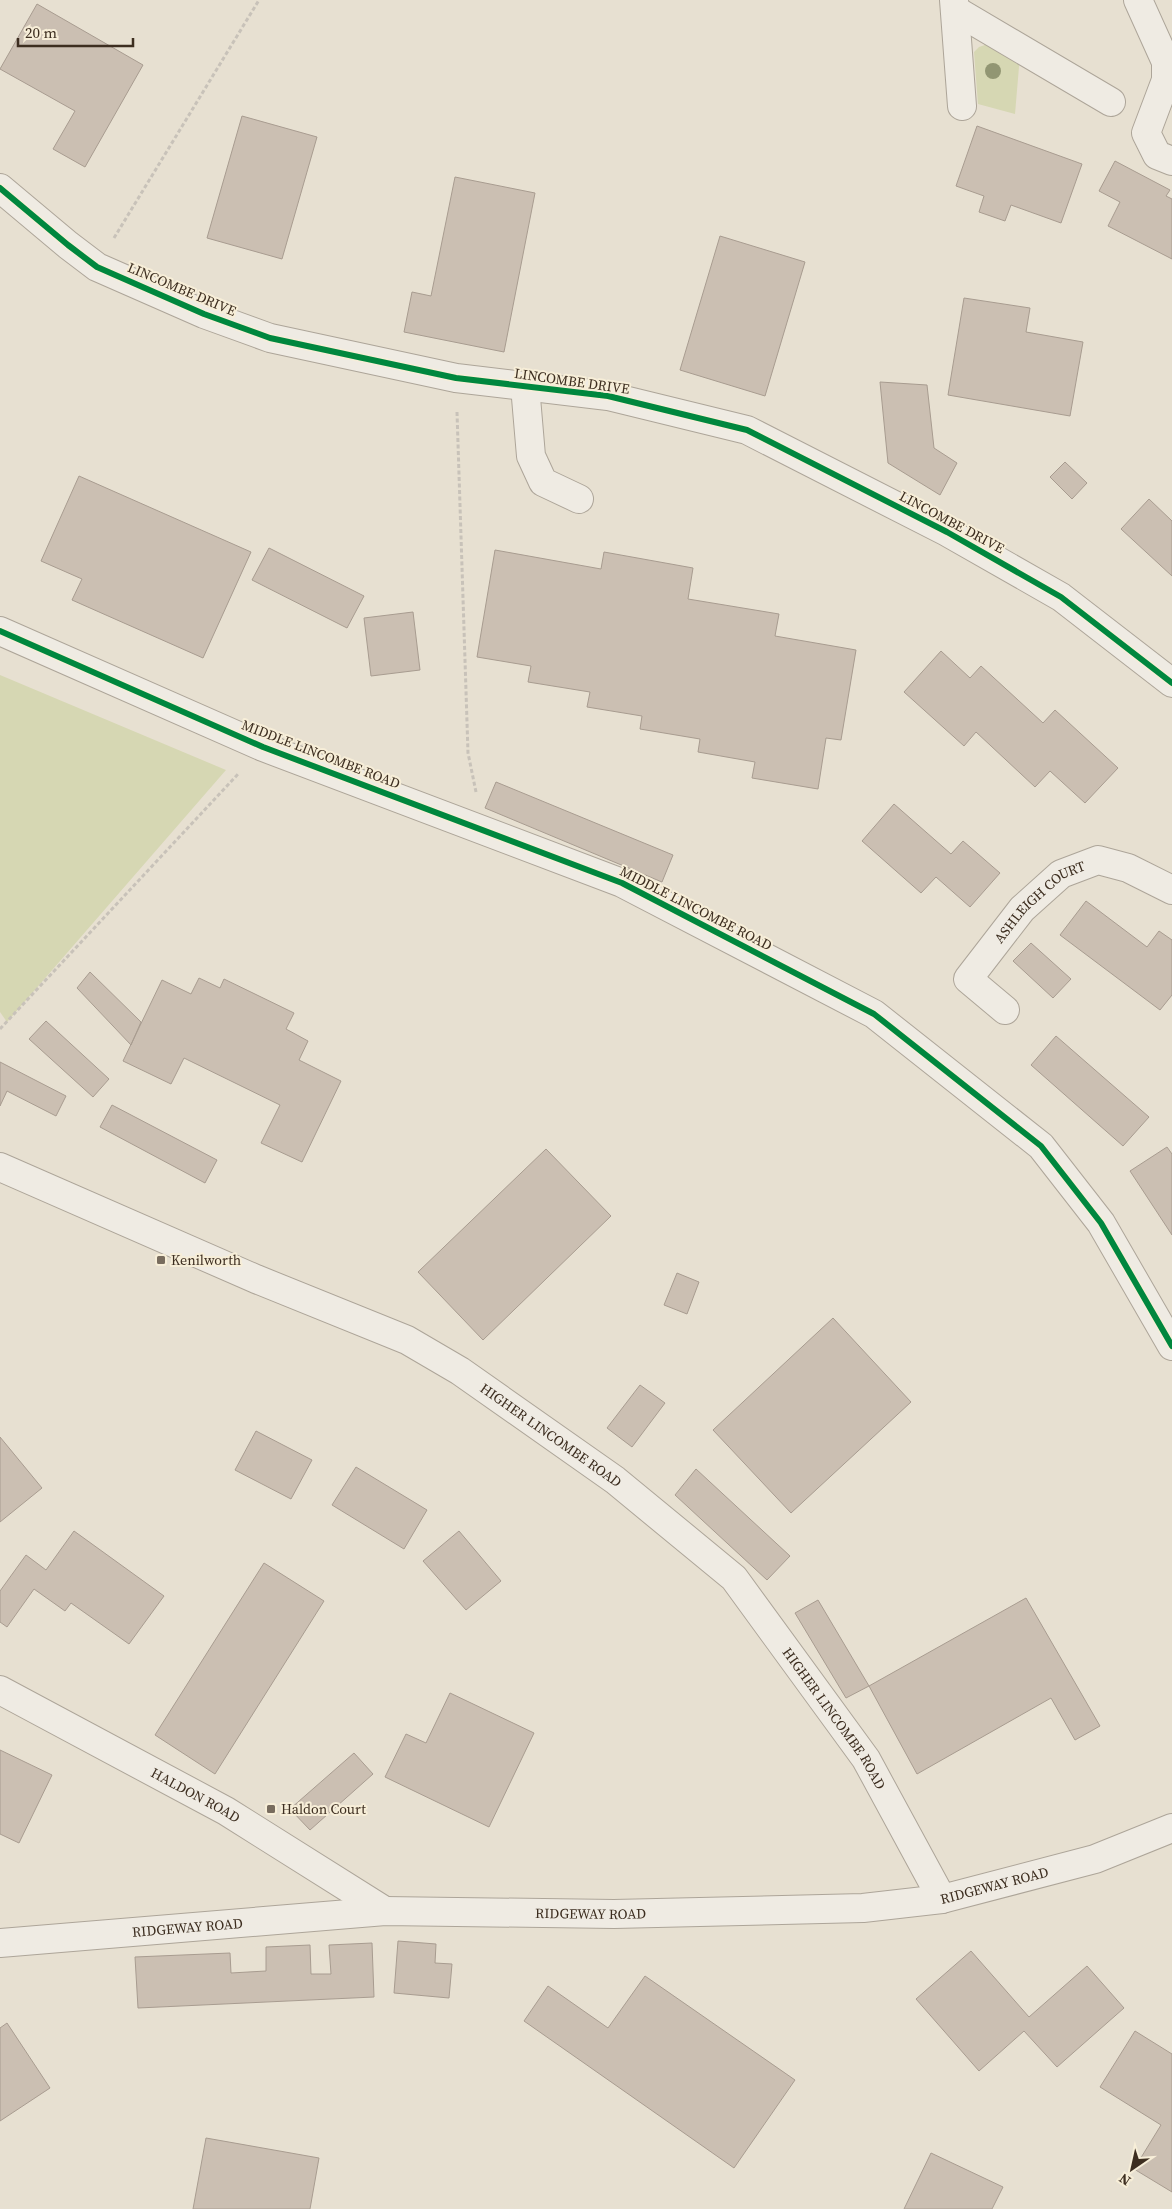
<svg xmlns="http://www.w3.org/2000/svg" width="1172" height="2209" font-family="'Source Serif 4',serif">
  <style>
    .green { fill: #d6d7b3 }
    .building { fill: #cbbfb2; stroke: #a89c90 }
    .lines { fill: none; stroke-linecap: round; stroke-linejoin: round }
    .minor-casing { stroke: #ada599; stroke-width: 30 }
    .path { stroke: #c8c2b9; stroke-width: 3; stroke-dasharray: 4 2.5; stroke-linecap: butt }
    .minor { stroke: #efebe3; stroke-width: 28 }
    .cycleway-casing { stroke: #f7eed8; stroke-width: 9 }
    .cycleway { stroke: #00873e; stroke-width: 6 }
    .tree { fill: #929673 }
    .poi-dot { fill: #786c5e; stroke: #f7eed8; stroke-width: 2 }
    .labels { text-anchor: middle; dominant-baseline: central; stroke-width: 4; stroke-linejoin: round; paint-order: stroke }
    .street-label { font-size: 14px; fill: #3d2e20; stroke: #f7eed8 }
    .poi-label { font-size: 14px; fill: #3d2e20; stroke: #f7eed8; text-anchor: start }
  </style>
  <rect width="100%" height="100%" fill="#e7e0d1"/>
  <path class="green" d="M994,42L1020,55L1015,114L978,104L974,52L979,47Z
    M0,675L226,770L7,1022L0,1012Z"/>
  <path class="building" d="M37,4L143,65L85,167L53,149L75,111L0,69Z
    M242,116L317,137L282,259L207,238Z
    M977,126L1082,164L1061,223L1011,205L1005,221L979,212L984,196L956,186Z
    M1115,161L1170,190L1166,196L1172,199V259L1108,226L1120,202L1099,191Z
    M455,177L535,193L504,352L404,332L412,292L431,296Z
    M720,236L805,262L765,396L680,370Z
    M964,298L1030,308L1026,332L1083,342L1070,416L948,395Z
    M880,382L927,385L934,448L957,463L940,495L888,463Z
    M1065,462L1087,483L1072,499L1050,477Z
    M79,476L251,552L203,658L72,600L82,579L41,561Z
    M1149,499L1172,521V576L1121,529Z
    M269,548L364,596L347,628L252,580Z
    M495,550L601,569L604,552L693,568L688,599L779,614L775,636L856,650L841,740L826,738L818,789L752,778L755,762L698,752L700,739L640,729L642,716L587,707L590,692L528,682L531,666L477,657Z
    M413,612L420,670L371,676L364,618Z
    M941,651L970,678L981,666L1043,723L1055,710L1118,768L1085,803L1050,771L1035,787L976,732L964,746L904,692Z
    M496,782L673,855L662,882L485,808Z
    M894,804L951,854L963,841L1000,873L970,907L936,877L921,893L862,841Z
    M1086,901L1147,947L1159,931L1172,940V995L1160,1010L1060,935Z
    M1031,943L1071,979L1053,998L1013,961Z
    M90,972L141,1022L131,1045L77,988Z
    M199,978L220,988L224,979L294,1013L286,1029L308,1041L299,1060L341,1081L302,1162L261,1143L280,1105L184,1058L171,1084L123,1061L162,980L191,994Z
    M46,1021L109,1079L93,1097L29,1039Z
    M1056,1036L1149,1117L1123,1146L1031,1065Z
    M0,1062L66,1096L56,1116L7,1091L0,1106Z
    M112,1105L217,1160L205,1183L100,1127Z
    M1167,1147L1172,1154V1235L1130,1171Z
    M546,1149L611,1216L483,1340L418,1272Z
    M677,1273L699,1282L687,1314L664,1305Z
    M833,1318L911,1402L791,1513L713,1430Z
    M640,1385L665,1403L632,1447L607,1428Z
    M256,1431L312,1460L291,1499L235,1470Z
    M0,1437L42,1488L0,1522Z
    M356,1467L427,1510L404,1549L332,1505Z
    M696,1469L790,1556L767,1580L675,1495Z
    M74,1531L164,1596L129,1644L71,1603L65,1611L34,1589L7,1627L0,1622V1591L26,1555L46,1570Z
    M459,1531L501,1581L466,1610L423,1561Z
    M264,1563L324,1601L215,1774L155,1735Z
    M1026,1598L1100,1726L1075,1740L1051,1698L917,1774L869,1686Z
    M818,1600L869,1686L846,1698L795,1613Z
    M450,1693L534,1733L489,1827L385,1777L406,1734L426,1743Z
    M0,1750L52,1775L19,1843L0,1834Z
    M354,1753L373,1774L310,1830L290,1809Z
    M398,1941L436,1944L435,1963L452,1964L449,1998L394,1993Z
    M372,1943L374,1997L138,2008L135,1957L230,1953L231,1973L266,1971V1947L310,1945L311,1974H331L329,1945Z
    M971,1951L1029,2017L1087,1966L1124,2008L1057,2067L1024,2031L979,2071L916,1999Z
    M645,1976L795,2080L734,2168L524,2021L548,1986L608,2028Z
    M7,2023L50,2088L0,2121V2028Z
    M1135,2031L1172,2054V2192L1134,2169L1161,2125L1100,2087Z
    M206,2138L319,2158L310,2209H193Z
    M931,2153L1003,2187L992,2209H904Z"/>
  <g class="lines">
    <defs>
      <g id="minor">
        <path d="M954,0L962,106"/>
        <path d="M1138,0L1166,62V80L1146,133L1157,155L1172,161"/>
        <path d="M955,10L1111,102"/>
        <path d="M0,188L68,245L97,267L204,314L270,338L456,378L608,396L747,430L947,532L1061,597L1172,683"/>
        <path d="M525,386L531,456L543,482L579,499"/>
        <path d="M0,631L263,747L622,883L874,1014L1041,1146L1101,1223L1172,1346"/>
        <path id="s1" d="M1005,1010L968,979L1022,909L1061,874L1098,860L1128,868L1172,890"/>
        <path id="s2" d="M0,1167L256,1279L407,1340L460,1371L615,1480L734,1578L866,1759L942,1899"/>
        <path id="s3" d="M0,1690L226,1811L385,1911"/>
        <path id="s4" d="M0,1943L385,1911L614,1914L863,1908L942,1899L1095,1859L1172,1828"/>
      </g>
    </defs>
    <use href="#minor" class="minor-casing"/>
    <path class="path" d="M114,238L259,0
      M457,412L468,753L476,792
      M0,1029L239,773"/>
    <use href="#minor" class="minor"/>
    <defs>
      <path id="cycleway" d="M0,188L68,245L97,267L204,314L270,338L456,378L608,396L747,430L947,532L1061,597L1172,683
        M0,631L263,747L622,883L874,1014L1041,1146L1101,1223L1172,1346"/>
    </defs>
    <use href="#cycleway" class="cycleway-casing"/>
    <use href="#cycleway" class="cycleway"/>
  </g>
  <circle class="tree" cx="993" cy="71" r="8"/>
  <g class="poi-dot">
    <rect x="156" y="1255" width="10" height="10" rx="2.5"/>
    <rect x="266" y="1804" width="10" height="10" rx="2.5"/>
  </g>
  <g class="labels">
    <g class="street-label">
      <text transform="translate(182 289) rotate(23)">LINCOMBE DRIVE</text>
      <text transform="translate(572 381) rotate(8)">LINCOMBE DRIVE</text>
      <text transform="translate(952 522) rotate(28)">LINCOMBE DRIVE</text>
      <text transform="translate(321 754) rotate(21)">MIDDLE LINCOMBE ROAD</text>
      <text stroke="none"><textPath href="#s1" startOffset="155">ASHLEIGH COURT</textPath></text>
      <text transform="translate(696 908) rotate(27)">MIDDLE LINCOMBE ROAD</text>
      <text stroke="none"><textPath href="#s2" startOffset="615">HIGHER LINCOMBE ROAD</textPath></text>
      <text stroke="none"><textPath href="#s2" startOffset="1020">HIGHER LINCOMBE ROAD</textPath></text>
      <text stroke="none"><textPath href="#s3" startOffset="222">HALDON ROAD</textPath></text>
      <text stroke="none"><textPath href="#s4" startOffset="998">RIDGEWAY ROAD</textPath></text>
      <text stroke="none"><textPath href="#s4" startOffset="592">RIDGEWAY ROAD</textPath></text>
      <text stroke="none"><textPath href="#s4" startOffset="188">RIDGEWAY ROAD</textPath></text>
    </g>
    <g class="poi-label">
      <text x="171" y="1260">Kenilworth</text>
      <text x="281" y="1809">Haldon Court</text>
    </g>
  </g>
  <g transform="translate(1132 2169) rotate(214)" stroke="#f7eed8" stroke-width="4" paint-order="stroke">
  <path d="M0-4L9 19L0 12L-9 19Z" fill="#3d2e20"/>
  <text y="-8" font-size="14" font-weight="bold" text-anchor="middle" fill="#3d2e20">N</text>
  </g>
  <path d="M18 38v8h115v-8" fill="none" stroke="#3d2e20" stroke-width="2.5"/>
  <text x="25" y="38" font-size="15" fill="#3d2e20" stroke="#f7eed8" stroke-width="4" paint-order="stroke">20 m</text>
</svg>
